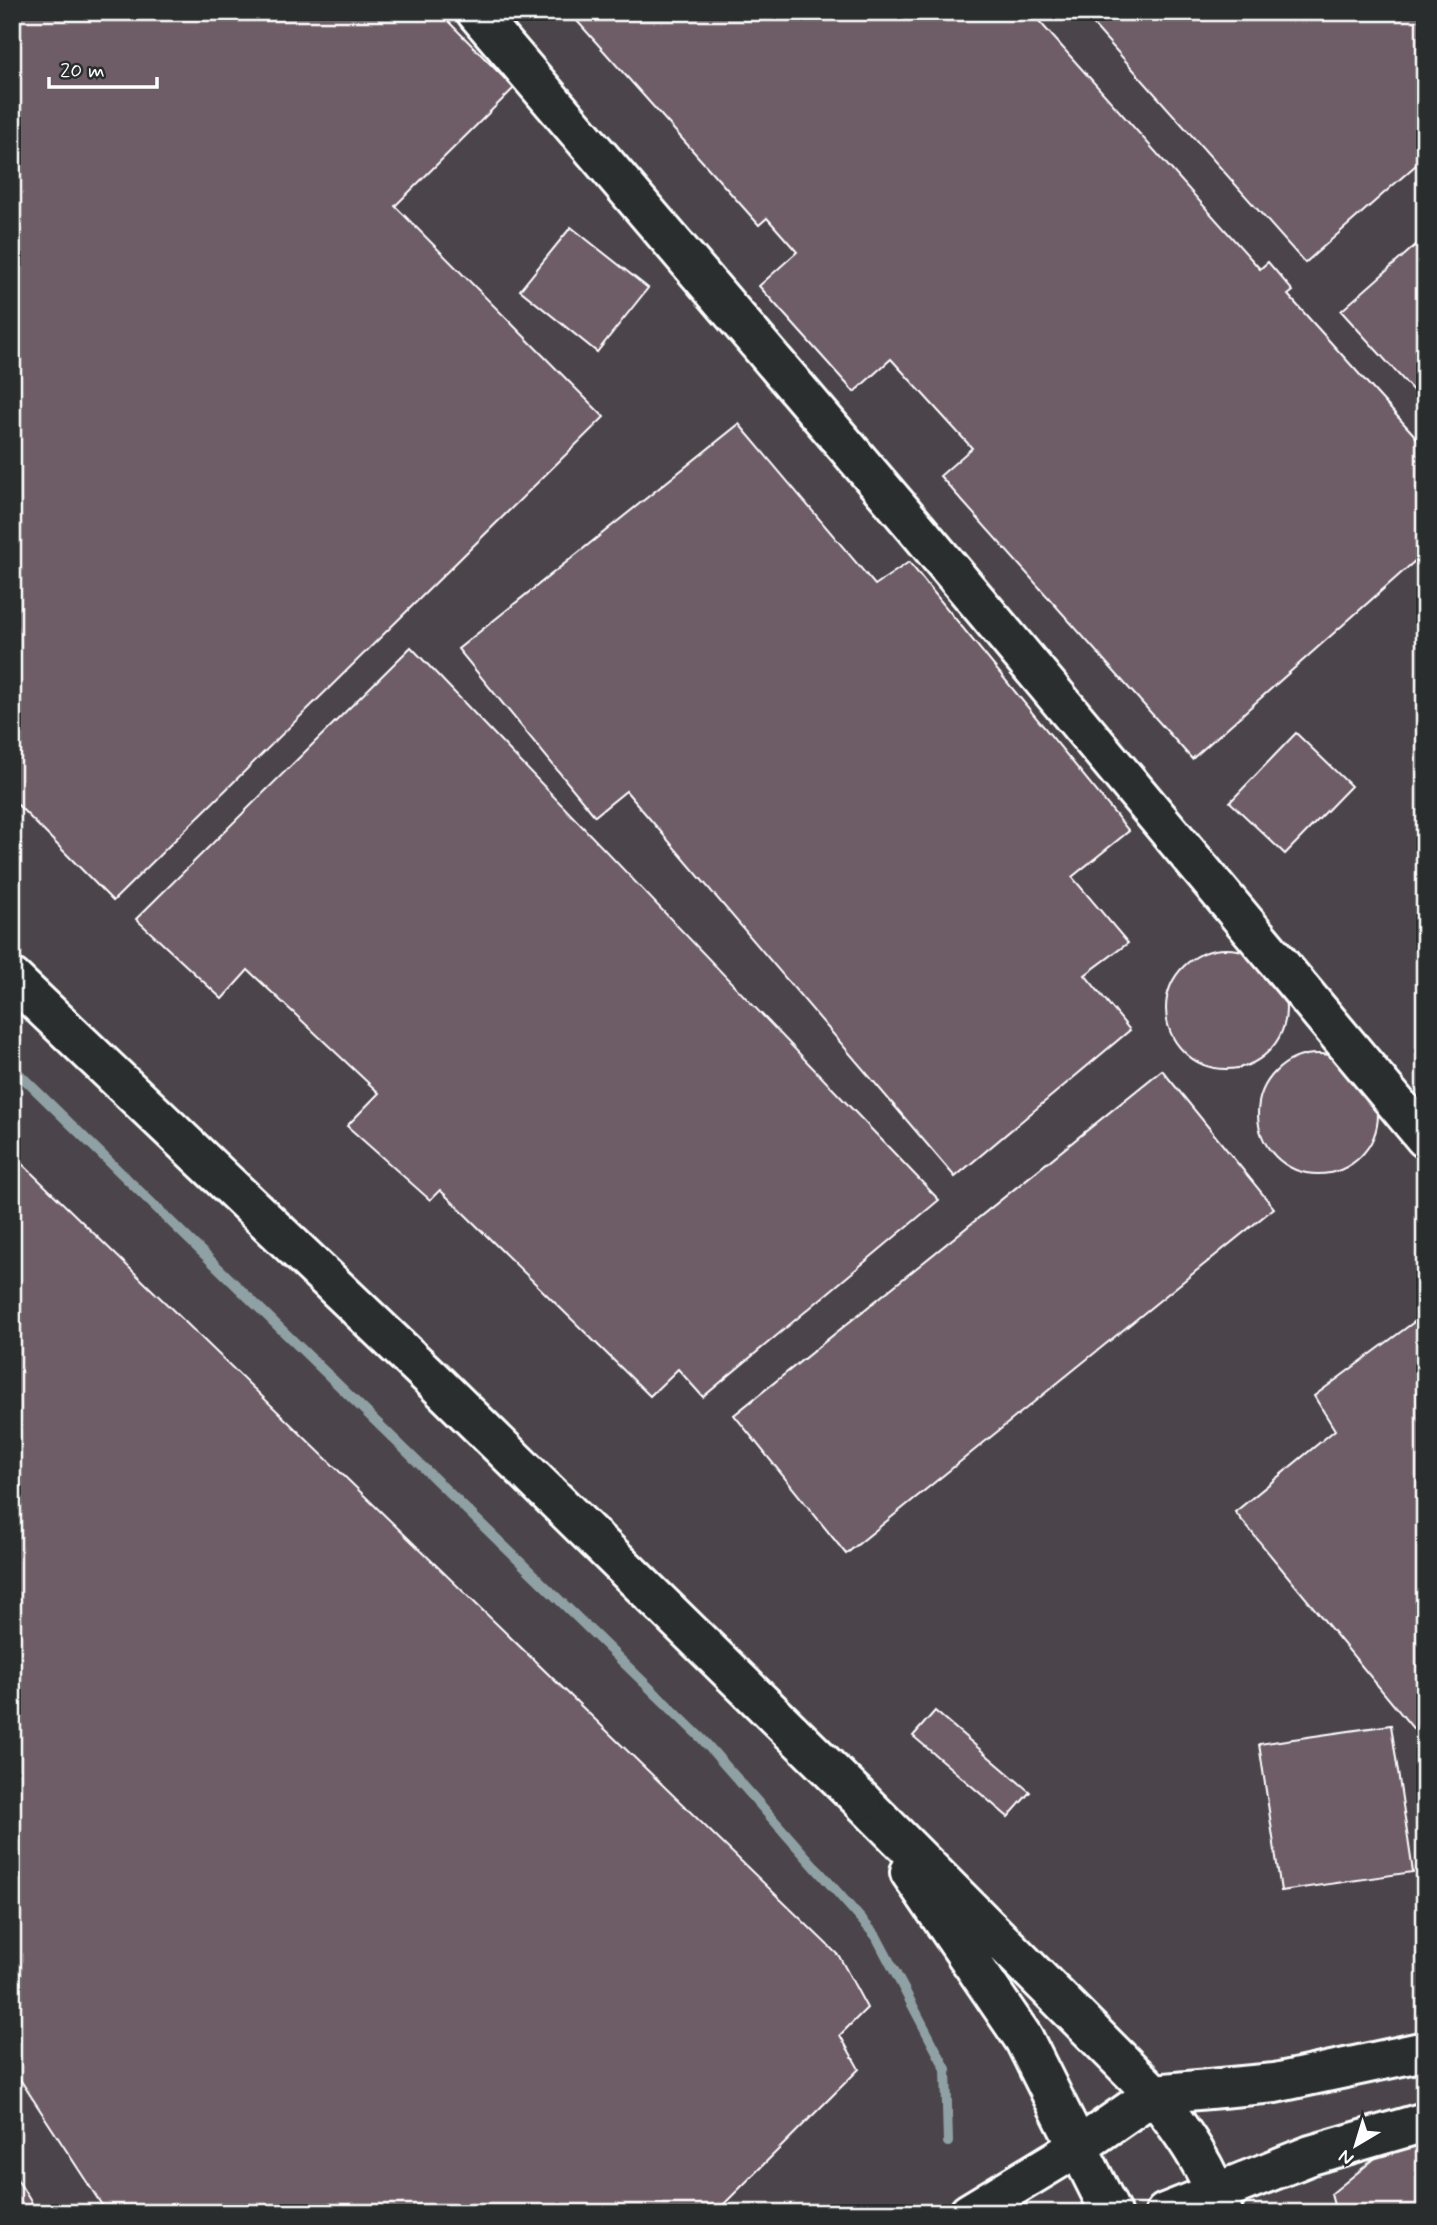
<svg xmlns="http://www.w3.org/2000/svg" width="1437" height="2225" font-family="Mynerve,sans-serif">
  <style>
    .built { fill: #4c454b }
    .lines { fill: none; stroke-linecap: round; stroke-linejoin: round }
    .stream { stroke: #8fa1a4; stroke-width: 10 }
    .building { fill: #6e5d66; stroke: #fff; stroke-width: 2 }
    .minor-casing { stroke: #fff; stroke-width: 44 }
    .tertiary-casing { stroke: #fff; stroke-width: 44 }
    .secondary-casing { stroke: #fff; stroke-width: 44 }
    .minor { stroke: #2a2d2e; stroke-width: 38 }
    .tertiary { stroke: #2a2d2e; stroke-width: 38 }
    .secondary { stroke: #2a2d2e; stroke-width: 38 }
  </style>
  <rect width="100%" height="100%" fill="#3e3b3f"/>
  <filter id="ink" filterUnits="userSpaceOnUse"><feTurbulence type="fractalNoise" baseFrequency=".0143" numOctaves="2"/><feDisplacementMap in="SourceGraphic" scale="14" xChannelSelector="R" yChannelSelector="G"/><feConvolveMatrix kernelMatrix="1 2 1 2 8 2 1 2 1" color-interpolation-filters="sRGB"/></filter>
  <g filter="url(#ink)">
    <path class="built" d="M12,12H1425V2213H12Z"/>
    <g class="lines">
      <path class="stream" d="M12,1067L702,1739L876,1936L946,2069L948,2142"/>
    </g>
    <path class="building" d="M12,12H439L514,88L395,206L604,417L113,901L12,799Z
      M569,12H1031L1260,269L1268,262L1293,291L1288,295L1425,447V552L1192,759L940,476L972,448L891,359L854,392L759,286L797,252L767,218L759,225Z
      M1082,12H1425V157L1305,263Z
      M571,227L648,288L597,352L520,290Z
      M1425,237V404L1341,311Z
      M739,424L875,585L909,562L1129,831L1072,877L1128,943L1085,975L1130,1030L955,1177L626,791L595,816L458,649Z
      M411,647L939,1200L703,1397L678,1369L650,1396L440,1190L430,1200L347,1126L379,1093L248,970L222,999L136,919Z
      M1296,733L1351,786L1285,854L1230,802Z
      M1166 1009a60 60 0 1 1 120 0a60 60 0 1 1-120 0Z
      M1258 1114a60 60 0 1 1 120 0a60 60 0 1 1-120 0Z
      M1162,1070L1274,1208L846,1554L734,1415Z
      M12,1154L839,1956L867,2008L840,2035L859,2069L715,2213H107L12,2067Z
      M1425,1314V1743L1235,1512L1335,1430L1314,1396Z
      M935,1711L1030,1792L1008,1817L913,1736Z
      M1391,1725L1413,1872L1281,1891L1259,1744Z
      M1425,2142V2213H1336L1331,2194L1379,2155Z
      M12,2171L38,2213H12Z"/>
    <g class="lines">
      <defs>
        <path id="minor" d="M476,12L916,528L1425,1138"/>
        <path id="tertiary" d="M862,1801L1154,2094C1182,2131 1209,2168 1223,2213
          M910,1872L1024,2039L1111,2213
          M969,2213L1078,2147L1154,2094L1275,2083L1425,2051
          M1165,2213L1311,2155L1425,2122"/>
        <path id="secondary" d="M12,978L432,1379L862,1801"/>
      </defs>
      <use href="#minor" class="minor-casing"/>
      <use href="#tertiary" class="tertiary-casing"/>
      <use href="#secondary" class="secondary-casing"/>
      <use href="#minor" class="minor"/>
      <use href="#tertiary" class="tertiary"/>
      <use href="#secondary" class="secondary"/>
    </g>
  </g>
  <rect width="1437" height="2225" fill="none" stroke="#2a2d2e" stroke-width="42"/>
  <rect x="21" y="21" width="1395" height="2183" fill="none" stroke="#fff" stroke-width="2.5" filter="url(#ink)"/>
  <g transform="translate(1356 2145) rotate(218)" stroke="#2a2d2e" stroke-width="5" paint-order="stroke">
  <path d="M0-5L12 26L0 18L-12 26Z" fill="#ffffff"/>
  <text y="-10" font-size="19" font-weight="bold" text-anchor="middle" fill="#ffffff">N</text>
  </g>
  <path d="M49 77v10h108v-10" fill="none" stroke="#ffffff" stroke-width="3.5"/>
  <text x="60" y="77" font-size="21" fill="#ffffff" stroke="#2a2d2e" stroke-width="5" paint-order="stroke">20 m</text>
</svg>
